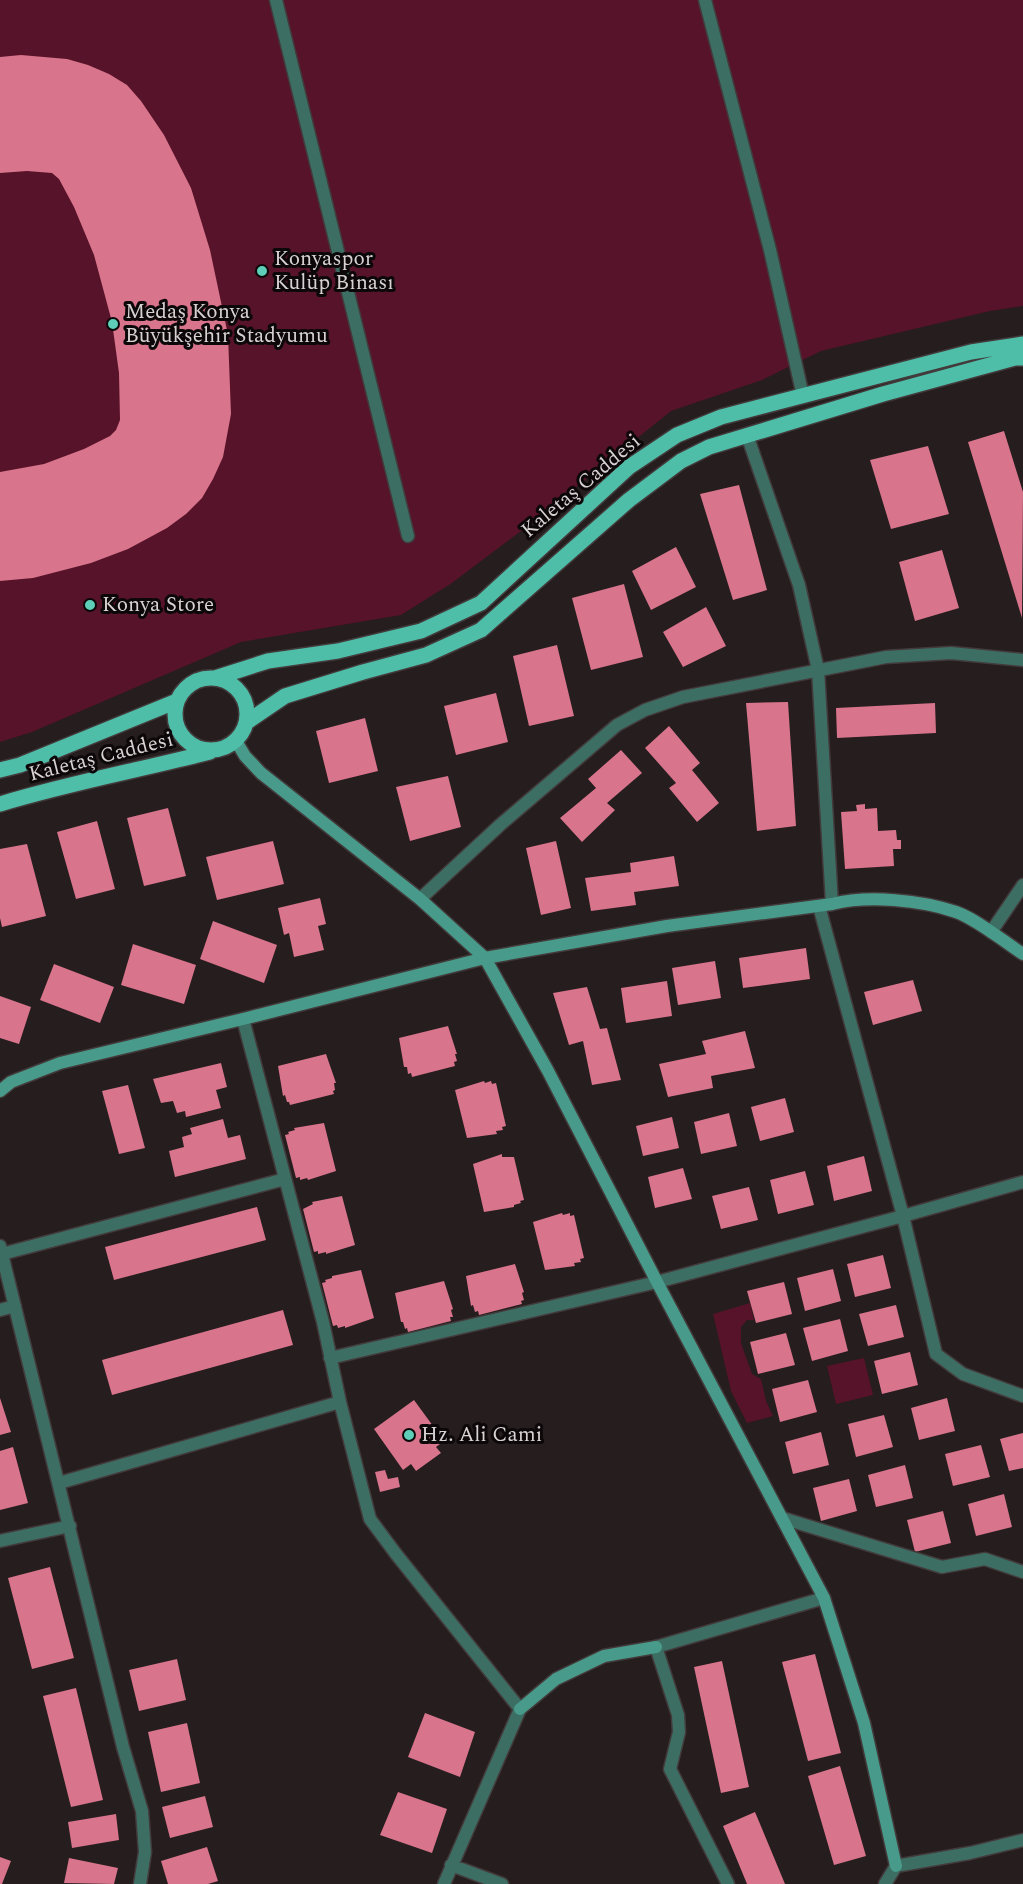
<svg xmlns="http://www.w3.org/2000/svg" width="1023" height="1884" font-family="Spectral,serif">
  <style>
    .green { fill: #571329 }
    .building { fill: #d8748b }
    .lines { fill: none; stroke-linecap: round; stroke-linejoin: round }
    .street-casing { stroke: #423a3b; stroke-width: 15 }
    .secondary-casing { stroke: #423a3b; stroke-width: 15 }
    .primary-casing { stroke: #423a3b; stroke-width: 18 }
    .street { stroke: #3d6e64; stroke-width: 12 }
    .secondary { stroke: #489b8a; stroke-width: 12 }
    .primary { stroke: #4ebea9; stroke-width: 15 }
    .poi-dot { fill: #5eceb8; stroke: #0c0809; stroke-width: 2 }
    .labels { text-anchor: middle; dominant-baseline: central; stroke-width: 6; stroke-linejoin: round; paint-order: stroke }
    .poi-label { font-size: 21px; fill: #d8d2d3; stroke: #0c0809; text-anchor: start }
    .street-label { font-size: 21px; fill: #d8d2d3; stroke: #0c0809 }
  </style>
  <rect width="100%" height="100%" fill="#251d1e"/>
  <path class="green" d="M0,0H1023V306L990,311L821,351L762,380L671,411L529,525L452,583L401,615L241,642L32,732L0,742Z
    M750,1303L754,1320H747L741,1327V1343L752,1374L761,1379L766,1401L773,1416L747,1423L731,1391L713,1314Z
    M864,1358L873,1395L836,1404L827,1366Z"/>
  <path class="building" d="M21,55L67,59L88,65L109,74L127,85L141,101L164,135L191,188L210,250L228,335L231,414L223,457L213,479L202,498L186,514L167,528L128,549L91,563L33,578L0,581V472L44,464L84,449L110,436L116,430L120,420L119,373L112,322L94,255L74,207L59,179L52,173L27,171L0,173V57Z
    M1004,431L1023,492L1022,618L968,442Z
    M928,446L949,514L891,529L870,460Z
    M739,485L767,590L733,600L700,494Z
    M676,547L696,587L651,610L632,571Z
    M942,550L959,608L915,621L899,562Z
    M624,584L643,657L591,670L572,598Z
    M706,607L726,646L683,667L663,632Z
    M557,645L574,716L529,726L513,656Z
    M496,693L508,742L456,755L444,706Z
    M788,702L796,826L757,831L746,703Z
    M935,703L936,733L837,738L836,708Z
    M365,718L378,771L329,783L316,731Z
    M669,726L700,763L692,770L719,803L697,822L669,788L676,783L645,748Z
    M621,750L642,773L607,803L615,810L582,842L560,818L596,788L588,779Z
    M448,776L461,827L410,841L396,787Z
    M865,804V809L877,808L878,831L896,830L897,840H901V849H893L894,866L845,869L841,812L857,811L856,805Z
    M168,808L186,876L144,886L127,818Z
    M97,821L115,889L76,899L57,832Z
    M273,841L284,884L217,900L206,857Z
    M556,841L571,908L541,915L526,848Z
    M27,844L46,916L2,927L0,918V849Z
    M674,856L679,886L634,892L636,905L591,911L585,878L631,872L630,863Z
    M320,898L326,924L318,926L324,950L294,957L289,933L284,935L278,908Z
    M213,921L277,945L264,983L200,959Z
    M133,944L196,965L184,1004L121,985Z
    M806,948L810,979L743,988L739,958Z
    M715,961L721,998L678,1005L672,968Z
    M54,964L114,987L100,1023L40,1000Z
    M913,980L922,1011L873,1025L864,992Z
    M667,981L672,1016L626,1023L621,988Z
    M587,987L600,1029L607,1028L621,1080L592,1085L583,1041L569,1045L553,993Z
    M0,996L31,1007L19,1044L0,1038Z
    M448,1026L457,1054H455L457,1061L454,1062L455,1066L412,1077L411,1073L408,1074L407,1067H404L399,1038Z
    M745,1031L755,1068L711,1076L713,1088L668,1097L659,1064L706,1054L702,1041Z
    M326,1054L336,1083H334L335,1090L333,1091L334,1094L290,1105L289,1102H287L285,1095L283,1096L278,1066Z
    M221,1063L227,1087L216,1090L221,1108L186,1117L185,1111L177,1113L173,1101L161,1103L153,1079Z
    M484,1081L485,1083L491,1081L492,1084L496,1083L506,1126L502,1127L503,1130L496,1131L497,1134L467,1138L455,1090Z
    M128,1085L145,1148L119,1154L102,1091Z
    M785,1098L794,1132L760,1141L751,1107Z
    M729,1113L737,1146L701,1154L694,1122Z
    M672,1117L679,1148L643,1156L636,1126Z
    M223,1119L228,1138L240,1135L246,1159L175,1177L169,1151L184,1147L182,1137L192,1134L190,1128Z
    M324,1123L336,1171L308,1180L307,1178L300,1180V1177L296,1178L285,1135L289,1134L288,1132L295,1130L294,1128Z
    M502,1154V1157H514L524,1200L520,1201L521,1203L514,1205V1207L484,1212L473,1164Z
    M864,1156L872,1191L834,1201L827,1166Z
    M683,1168L692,1199L655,1208L648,1177Z
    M805,1171L814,1205L778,1214L770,1180Z
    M749,1187L758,1220L721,1229L712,1196Z
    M342,1196L355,1245L326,1254V1252L318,1254V1251L314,1252L303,1209L313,1204L312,1202Z
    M257,1207L266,1240L114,1280L105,1247Z
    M562,1213L563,1215L570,1213V1216L574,1215L584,1258L580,1259L581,1262L574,1263L575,1266L545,1270L533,1222Z
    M883,1255L891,1288L855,1297L847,1264Z
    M515,1264L524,1292L522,1293L524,1300L521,1301L522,1304L479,1315L478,1311L475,1312L473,1305L471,1306L466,1276Z
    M833,1269L841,1301L805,1311L797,1278Z
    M361,1270L374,1318L345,1328V1326L338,1328L337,1325L333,1326L322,1283L326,1282L325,1280L332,1278V1276Z
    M444,1281L453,1309L451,1310L453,1317H450L451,1321L408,1332L407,1328L405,1329L403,1322H401L395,1293Z
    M784,1282L792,1314L756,1323L747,1291Z
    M896,1305L904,1337L868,1346L859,1314Z
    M283,1310L293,1345L112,1395L102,1360Z
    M840,1319L848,1351L812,1361L803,1328Z
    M786,1333L795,1365L758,1374L750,1342Z
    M910,1352L918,1385L882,1394L874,1361Z
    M808,1380L817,1412L780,1422L772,1389Z
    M0,1398L11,1432L0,1435Z
    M947,1398L955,1431L919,1440L911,1408Z
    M414,1400L444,1441L436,1447L441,1453L416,1471L411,1464L403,1470L374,1429Z
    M884,1415L893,1447L856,1457L848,1424Z
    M821,1432L829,1465L793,1474L785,1442Z
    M1023,1433V1468L1009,1471L1000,1439Z
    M981,1445L990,1477L953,1486L945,1454Z
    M13,1447L28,1503L0,1510V1451Z
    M905,1465L913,1498L876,1507L868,1475Z
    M385,1470L388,1479L398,1477L400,1487L380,1492L375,1472Z
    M849,1479L857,1511L821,1521L813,1488Z
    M1004,1494L1012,1527L976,1536L968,1504Z
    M943,1511L951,1543L915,1552L907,1520Z
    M50,1567L74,1658L32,1669L8,1578Z
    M815,1654L841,1753L808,1761L782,1662Z
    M177,1659L186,1700L139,1711L129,1670Z
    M722,1661L749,1787L721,1793L694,1667Z
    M76,1688L103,1800L71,1807L43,1696Z
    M425,1713L475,1732L460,1777L408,1757Z
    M187,1723L200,1783L161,1792L148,1732Z
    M840,1766L866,1856L834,1865L808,1776Z
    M398,1792L447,1809L432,1853L380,1835Z
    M205,1796L213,1827L170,1838L162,1807Z
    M755,1812L785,1884H747L723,1826Z
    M116,1814L119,1840L72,1848L68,1822Z
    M207,1847L218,1881L208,1884H168L161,1861Z
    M0,1857L11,1861L2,1884H0Z
    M69,1858L118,1868L114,1884L64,1883Z"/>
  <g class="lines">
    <defs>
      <path id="street" d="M276,0L408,536
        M705,0L770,250L803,396
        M747,435L799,585L818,670L832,904
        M420,899L500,825L617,725L645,710L683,697L886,657L951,653L1023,660
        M991,932L1023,885
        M243,1019L323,1322L340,1402L370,1519L396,1554L520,1709L444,1884
        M1023,1182L903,1216L936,1354L963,1374L1023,1396
        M0,1246L123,1747L142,1811L145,1852L140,1884
        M2,1254L285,1179
        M0,1310L15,1306
        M330,1358L657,1282L903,1216L819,906
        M59,1483L340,1402
        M782,1518L942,1567L985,1559L1023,1572
        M0,1541L70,1526
        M451,1865L502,1884
        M728,1884L670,1769L679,1732L678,1715L656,1647L824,1598
        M885,1884L896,1866L970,1853L1023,1840"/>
      <path id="secondary" d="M236,741L245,756L261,773L420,899L485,958L548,1071L657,1282L824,1598L864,1723L896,1866
        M0,1091L11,1082L60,1063L243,1019L485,958L667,926L832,904C868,895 921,900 956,912C978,920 1003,941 1023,954
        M520,1709L556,1679L604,1656L656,1647"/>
      <path id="primary" d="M175 714a36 36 0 1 1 72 0a36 36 0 1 1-72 0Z
        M215,678L268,661L338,651L421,631L481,603L629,467L677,435L721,417L971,352L1023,344
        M247,722L285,696L363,672L426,655L481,630L629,500L681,461L709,447L883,394L1015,358H1023
        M0,770L20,765L177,701
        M0,804C69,783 140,770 210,752"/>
    </defs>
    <use href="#street" class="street-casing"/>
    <use href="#secondary" class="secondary-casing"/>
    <use href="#primary" class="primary-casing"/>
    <use href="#street" class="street"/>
    <use href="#secondary" class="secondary"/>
    <use href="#primary" class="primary"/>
  </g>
  <g class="poi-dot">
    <circle cx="262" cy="271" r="6"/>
    <circle cx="113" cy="324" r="6"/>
    <circle cx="90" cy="605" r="6"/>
    <circle cx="409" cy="1435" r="6"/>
  </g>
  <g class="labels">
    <g class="poi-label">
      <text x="274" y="259">Konyaspor<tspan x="274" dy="24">Kulüp Binası</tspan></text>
      <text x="125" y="312">Medaş Konya<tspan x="125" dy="24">Büyükşehir Stadyumu</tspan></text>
      <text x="102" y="605">Konya Store</text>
      <text x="421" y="1435">Hz. Ali Cami</text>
    </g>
    <g class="street-label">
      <text transform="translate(581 486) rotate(-40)">Kaletaş Caddesi</text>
      <text transform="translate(101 757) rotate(-14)">Kaletaş Caddesi</text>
    </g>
  </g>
</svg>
